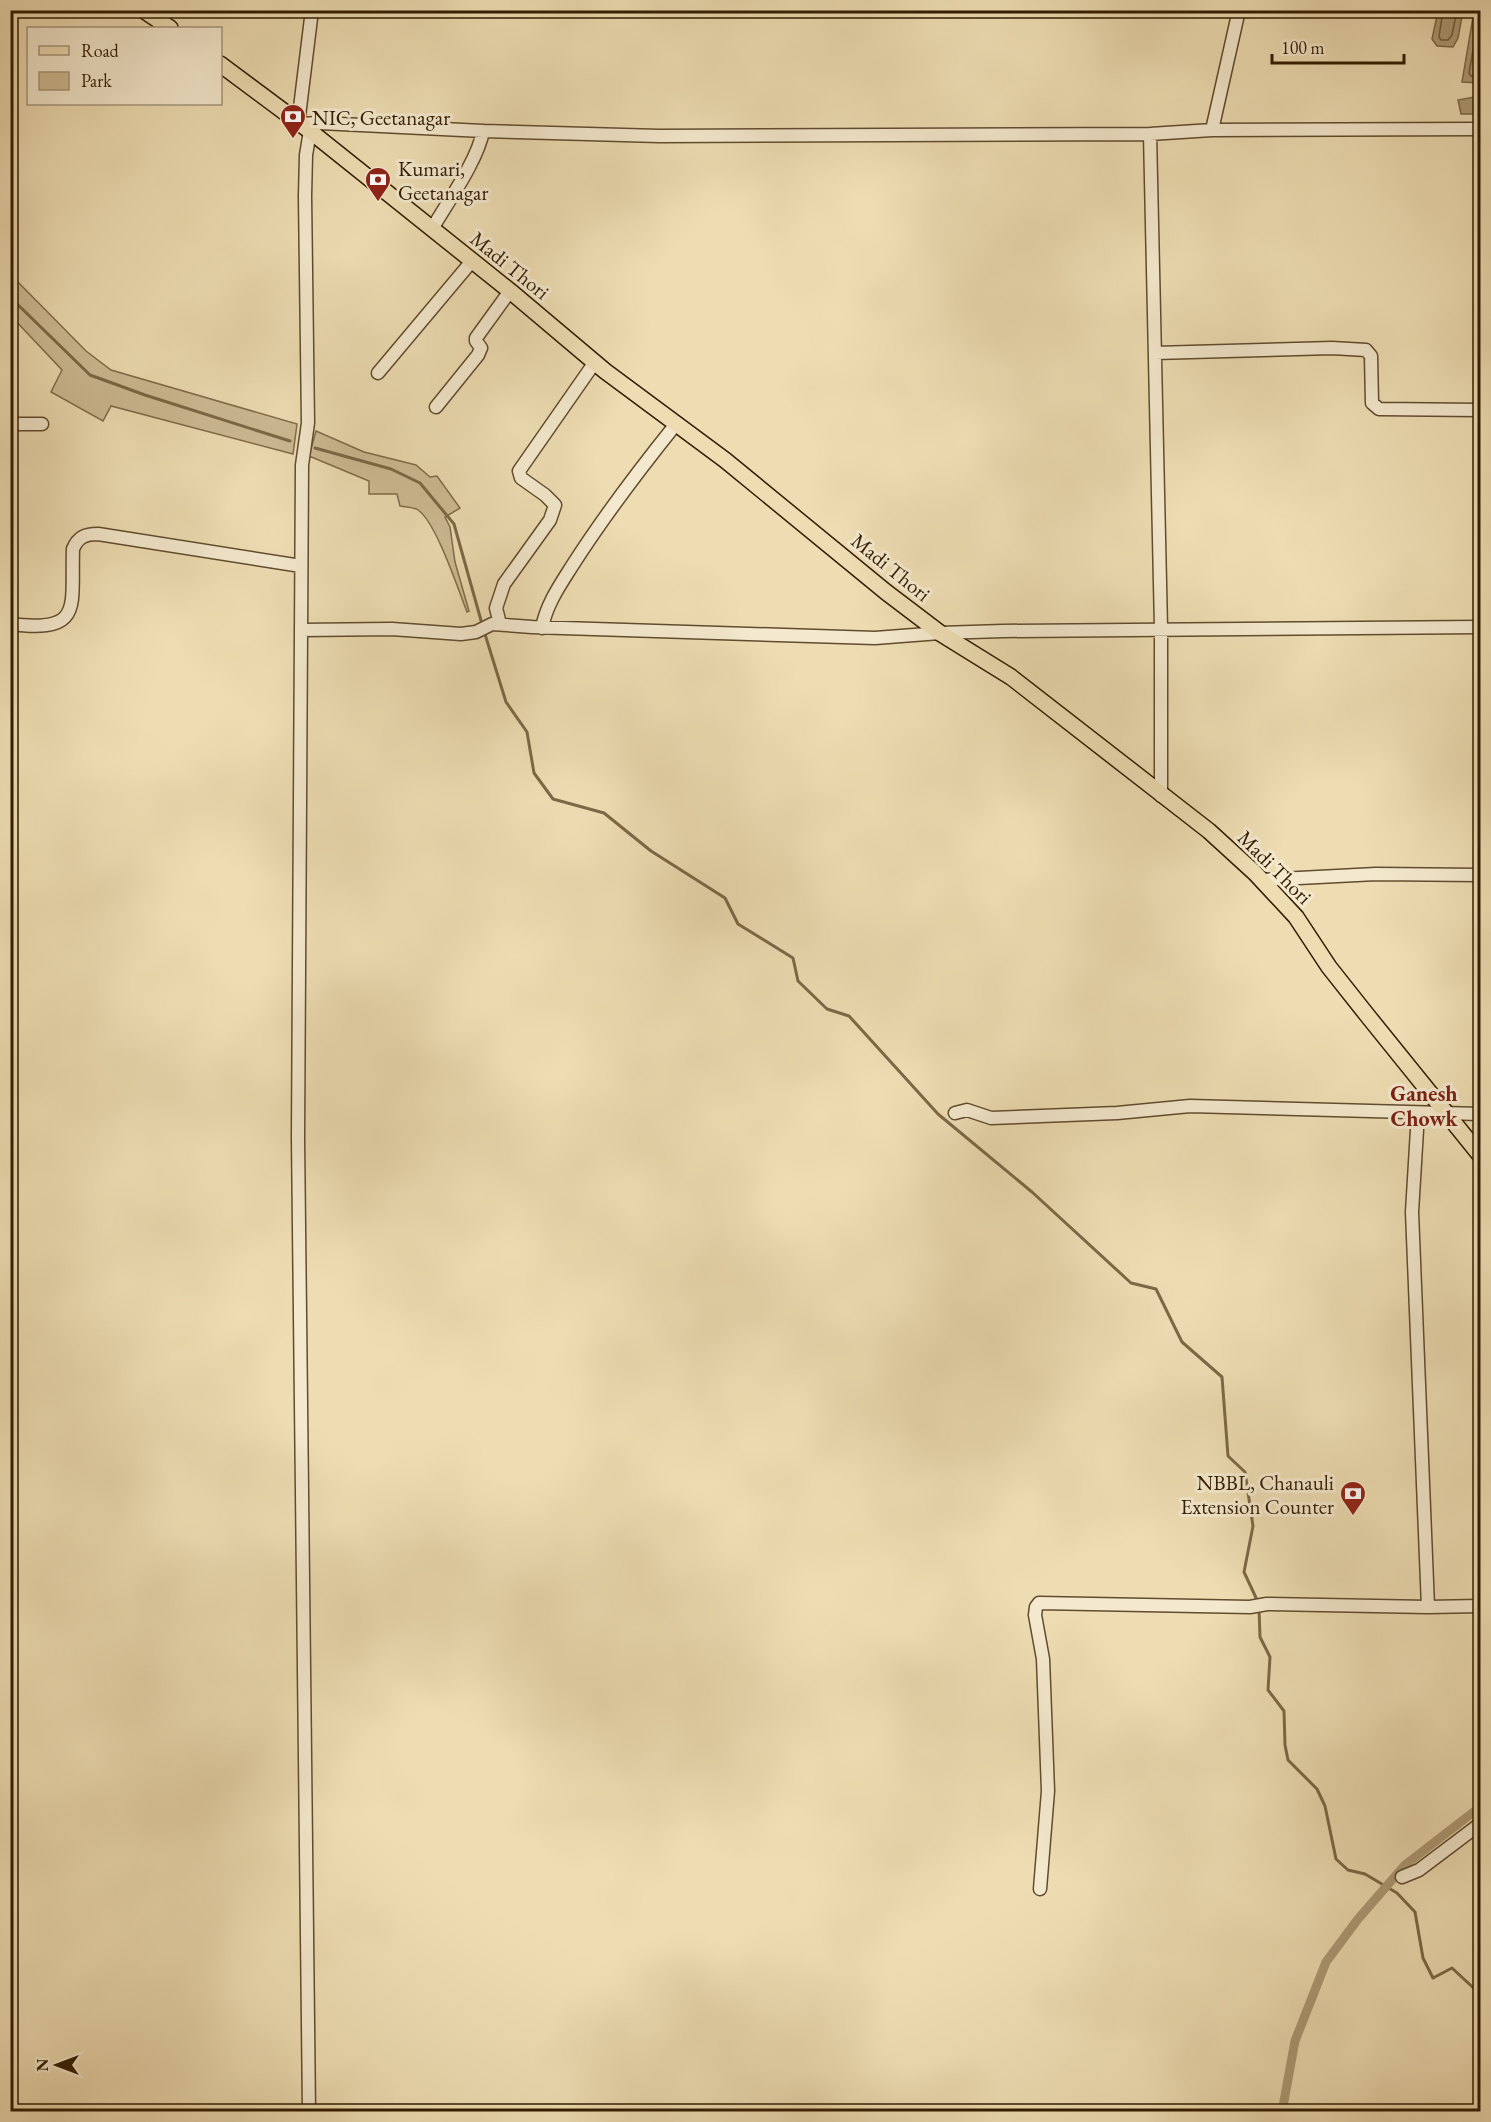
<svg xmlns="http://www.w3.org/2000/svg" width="1491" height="2122" font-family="'EB Garamond',serif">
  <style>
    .green { fill: #cebc95; stroke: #806c4b; stroke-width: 1.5 }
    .water { fill: #ae9b76; stroke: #7c6847; stroke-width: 1.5 }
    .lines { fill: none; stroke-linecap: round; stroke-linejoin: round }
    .shore { stroke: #705c3c; stroke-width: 1.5 }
    .stream { stroke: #7c6847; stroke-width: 3 }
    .canal { stroke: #ae9b76; stroke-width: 9 }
    .minor-casing { stroke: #604c2e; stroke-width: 15 }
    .major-casing { stroke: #311c01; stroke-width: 18 }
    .minor { stroke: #f4e9ce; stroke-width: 12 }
    .major { stroke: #eeddb3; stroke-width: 15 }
    .labels { text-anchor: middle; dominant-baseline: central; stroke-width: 6; stroke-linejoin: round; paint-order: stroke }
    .poi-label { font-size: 21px; fill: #311c01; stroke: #f4e9ce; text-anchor: start }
    .street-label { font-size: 21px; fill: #311c01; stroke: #f4e9ce }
    .neighbourhood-label { font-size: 22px; font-weight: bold; fill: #7a1f14; stroke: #f4e9ce }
  </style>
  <rect width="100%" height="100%" fill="#eeddb3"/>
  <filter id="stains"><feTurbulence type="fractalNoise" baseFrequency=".00333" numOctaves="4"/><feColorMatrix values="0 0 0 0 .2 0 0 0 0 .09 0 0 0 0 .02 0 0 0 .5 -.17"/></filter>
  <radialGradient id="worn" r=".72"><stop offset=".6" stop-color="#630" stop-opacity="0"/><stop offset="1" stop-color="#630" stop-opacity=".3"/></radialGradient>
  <path class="green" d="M11,275L86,351L111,370L297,424L293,454L111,406L103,421L51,392L62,370L11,316Z
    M316,431L364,452L416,465L430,477L437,476L460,508L445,517L450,527L455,562L469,611L467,612C458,589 436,522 418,510C414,507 405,507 400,506L397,494H369V481L309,456Z"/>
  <path class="water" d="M1438,11H1463L1458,38L1453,47L1437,46L1432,39Z
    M1474,11H1480V83L1462,82Z
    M1480,96V114H1461L1458,100Z"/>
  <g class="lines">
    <path class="shore" d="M1443,10L1439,37L1441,40H1448L1452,35L1457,10
      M1480,10L1469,73L1471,76L1480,77"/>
    <path class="stream" d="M10,297L90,375L145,395L290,441
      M315,448L391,469L420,483L454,524L482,624
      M484,631L506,702L527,732L534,773L553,799L604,813L651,851L725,898L738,924L793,958L798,981L827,1009L849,1016L938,1114L1032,1192L1131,1283L1156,1289L1182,1342L1222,1377L1228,1456L1245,1472L1253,1526L1244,1572L1258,1602
      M1259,1609L1260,1637L1270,1657L1268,1690L1284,1711L1285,1745L1288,1760L1317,1789L1325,1806L1336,1859L1348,1870L1365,1874L1397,1893L1415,1912L1423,1958L1433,1978L1452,1968L1480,1994"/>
    <path class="canal" d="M1282,2112L1295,2041L1326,1962L1358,1919L1405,1865L1480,1807"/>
    <defs>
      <path id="minor" d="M312,10L298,124L320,123L483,131L659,136L1150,134L1212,130L1480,129
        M1212,130L1239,10
        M1150,134L1161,628V796
        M432,229C447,203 478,160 483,131
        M1155,353L1332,348L1366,350L1371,356L1372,403L1379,409L1480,410
        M378,373L472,261
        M436,407L478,355L481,348L476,341V338L510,291
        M10,424H42
        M10,624C84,633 71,608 73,549C78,537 85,534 98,534L301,566
        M500,624L496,608L504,584L550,520L555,505L545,495L521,478L519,471L595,362
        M542,628C546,605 560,585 572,566C604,516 639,470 676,424
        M301,630L392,629L461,634L476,632L492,624L532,627L875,638L940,633L1003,631L1480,627
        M1261,880L1376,874L1480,875
        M955,1113L967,1110L991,1118L1117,1113L1190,1106L1480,1114
        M1418,1113L1412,1212L1428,1607
        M1402,1877L1419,1870L1480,1824
        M1040,1889L1048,1791L1043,1659L1035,1615L1036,1607L1039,1603L1250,1607L1267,1604L1428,1607L1480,1606
        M309,2112L298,1138L302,465L308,423L305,196L306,155L310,131"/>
      <path id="major" d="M143,10L170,28
        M220,64L310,131L510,291L605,371L725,460L886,592L940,633L1011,677L1209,831L1255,873L1296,917L1329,967L1367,1015L1480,1155"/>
    </defs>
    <use href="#minor" class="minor-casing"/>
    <use href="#major" class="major-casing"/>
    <use href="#minor" class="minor"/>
    <use href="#major" class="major"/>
  </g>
  <defs>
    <symbol id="bank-pin" viewBox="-11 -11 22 30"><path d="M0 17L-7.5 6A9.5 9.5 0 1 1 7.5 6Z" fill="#8f2418" stroke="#f4e9ce"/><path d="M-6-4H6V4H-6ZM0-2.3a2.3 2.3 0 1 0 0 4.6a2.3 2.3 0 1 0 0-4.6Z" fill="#fff"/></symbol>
  </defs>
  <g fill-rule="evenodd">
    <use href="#bank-pin" x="278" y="102" width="30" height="40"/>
    <use href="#bank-pin" x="363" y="165" width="30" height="40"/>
    <use href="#bank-pin" x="1338" y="1479" width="30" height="40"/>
  </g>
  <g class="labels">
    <g class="poi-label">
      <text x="312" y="117">NIC, Geetanagar</text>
      <text x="398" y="168">Kumari,<tspan x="398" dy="24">Geetanagar</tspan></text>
      <text x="1334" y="1482" text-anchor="end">NBBL, Chanauli<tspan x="1334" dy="24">Extension Counter</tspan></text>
    </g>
    <g class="street-label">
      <text transform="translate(510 265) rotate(39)">Madi Thori</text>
      <text transform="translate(891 567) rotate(39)">Madi Thori</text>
      <text transform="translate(1275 867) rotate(45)">Madi Thori</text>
    </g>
    <g class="neighbourhood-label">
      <text x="1424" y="1093">Ganesh<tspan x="1424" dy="25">Chowk</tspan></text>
    </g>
  </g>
  <rect width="1491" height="2122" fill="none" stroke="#eeddb3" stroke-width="36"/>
  <rect x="12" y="12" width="1467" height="2098" fill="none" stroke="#311c01" stroke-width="3"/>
  <rect x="18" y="18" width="1455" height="2086" fill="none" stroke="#311c01" stroke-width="1.5"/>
  <rect x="27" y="27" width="195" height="78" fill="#f4e9ce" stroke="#a6977c" stroke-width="1.5"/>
  <rect x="39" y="46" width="30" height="9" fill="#eeddb3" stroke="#a6977c" stroke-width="1.5"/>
  <text x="81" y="57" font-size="18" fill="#311c01">Road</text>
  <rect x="39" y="72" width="30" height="18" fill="#cebc95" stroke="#a6977c" stroke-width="1.5"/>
  <text x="81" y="87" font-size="18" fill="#311c01">Park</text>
  <g transform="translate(57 2065) rotate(270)" stroke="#f4e9ce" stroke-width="4.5" paint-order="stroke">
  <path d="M0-4.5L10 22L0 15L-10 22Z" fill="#311c01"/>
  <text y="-9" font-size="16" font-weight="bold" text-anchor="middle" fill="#311c01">N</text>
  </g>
  <path d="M1272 54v9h132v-9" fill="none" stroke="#311c01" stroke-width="3"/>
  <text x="1281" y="54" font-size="18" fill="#311c01" stroke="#f4e9ce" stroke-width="4.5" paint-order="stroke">100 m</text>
  <rect width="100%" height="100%" filter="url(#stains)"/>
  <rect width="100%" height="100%" fill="url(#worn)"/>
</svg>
